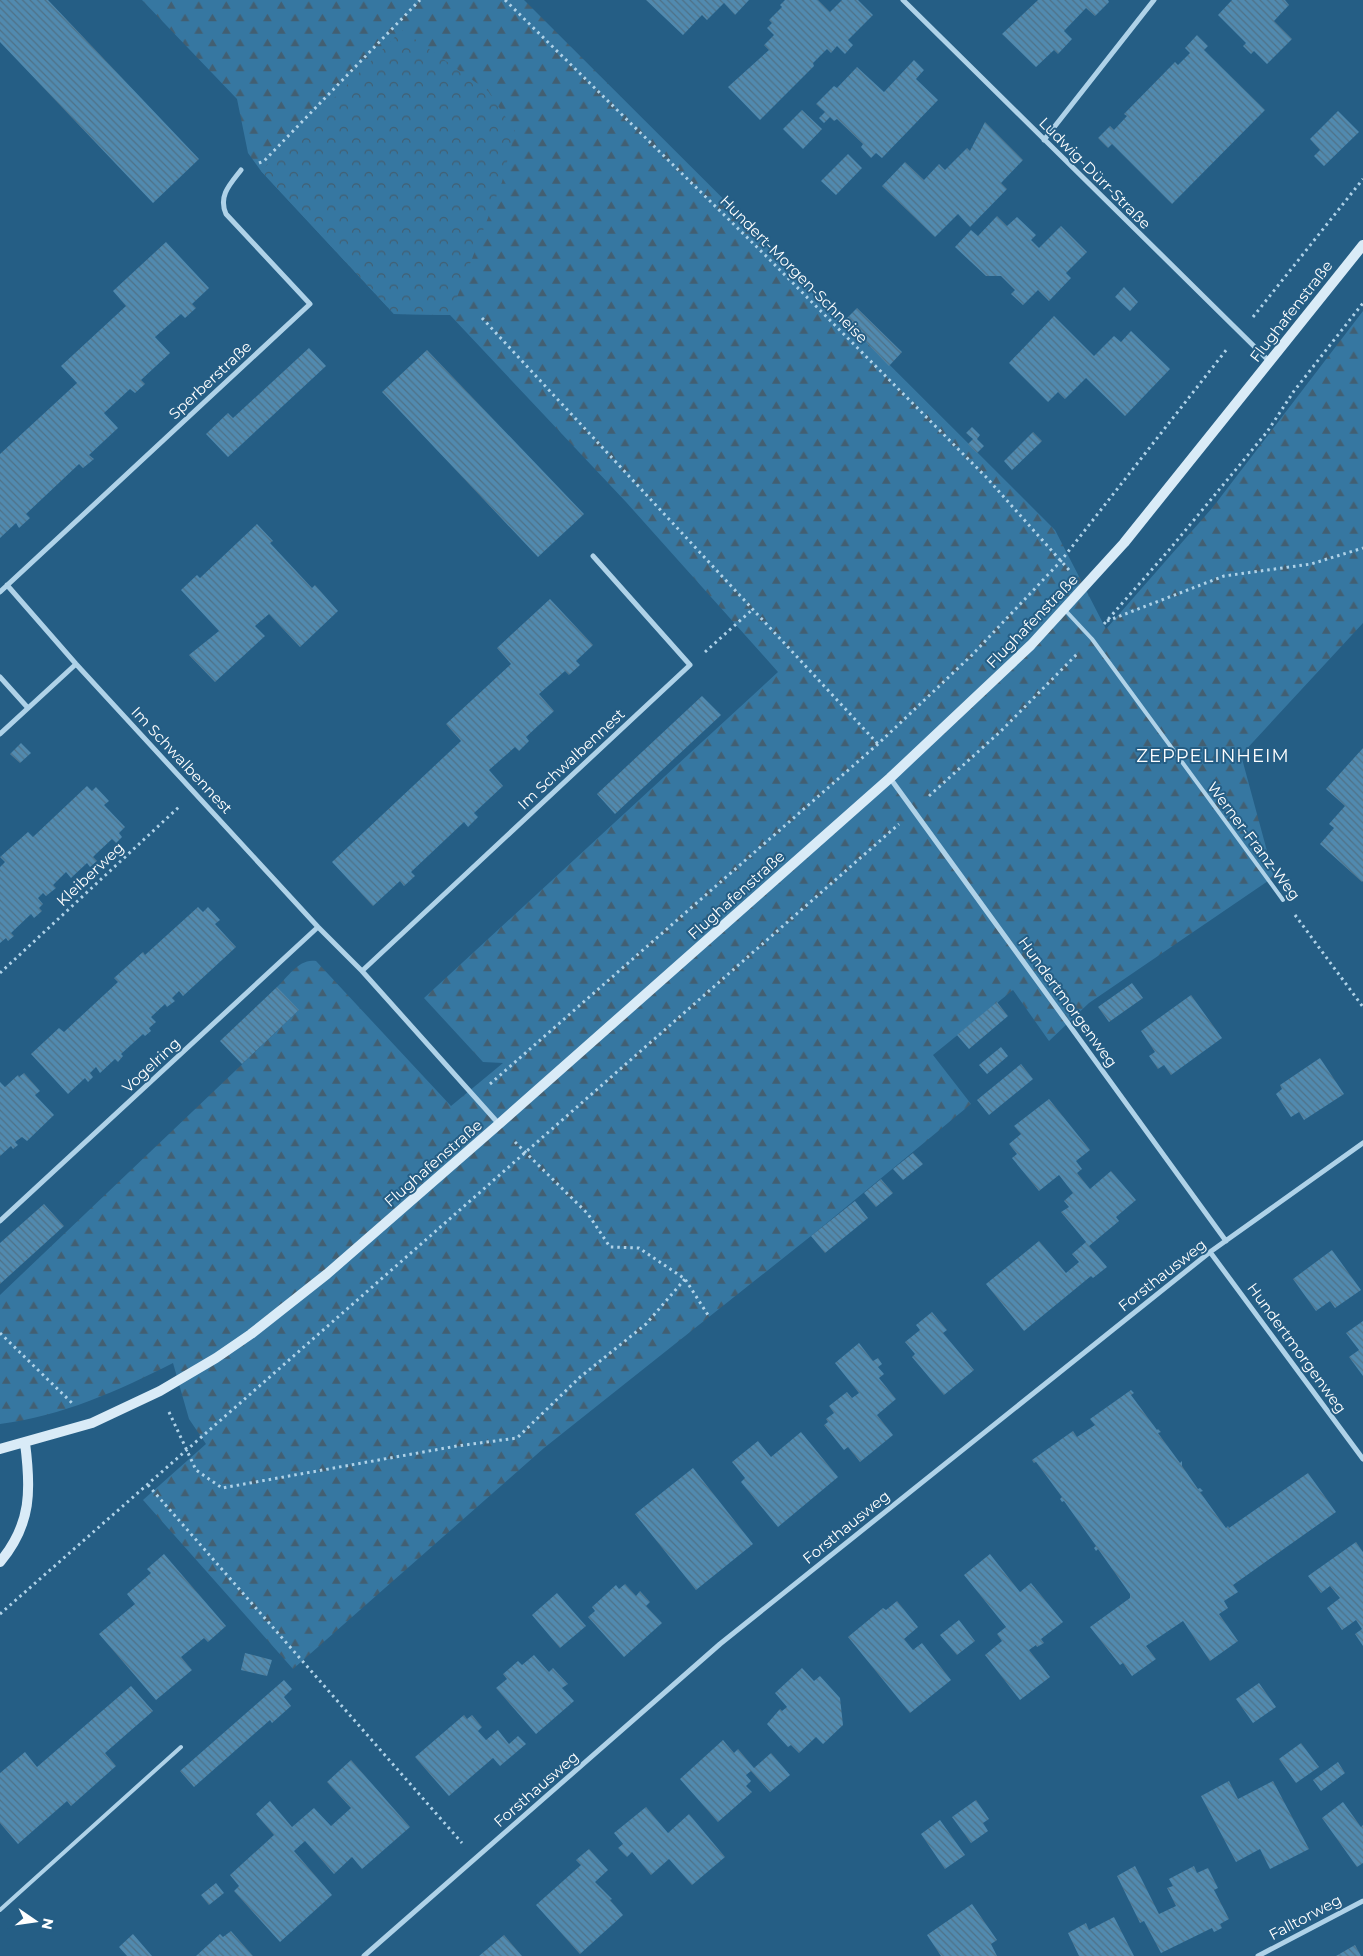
<svg xmlns="http://www.w3.org/2000/svg" width="1363" height="1956" font-family="Montserrat,sans-serif">
  <style>
    .forest { fill: url(#forest-firs) }
    .park { fill: url(#park-crowns) }
    .building { fill: url(#building-back-hatch) }
    .lines { fill: none; stroke-linecap: round; stroke-linejoin: round }
    .path { stroke: #afd2e8; stroke-width: 3; stroke-dasharray: 2.5 4; stroke-linecap: butt }
    .lane { stroke: #afd2e8; stroke-width: 4 }
    .street { stroke: #afd2e8; stroke-width: 5 }
    .secondary { stroke: #d9ebf7; stroke-width: 10 }
    .labels { text-anchor: middle; dominant-baseline: central; stroke-width: 4; stroke-linejoin: round; paint-order: stroke }
    .street-label { font-size: 15px; fill: #fff; stroke: #255e85 }
    .quarter-label { font-size: 18px; letter-spacing: 1px; fill: #fff; stroke: #255e85 }
  </style>
  <defs>
    <pattern id="forest-firs" width="22" height="20" patternUnits="userSpaceOnUse" patternTransform="scale(1.25)"><rect width="22" height="20" fill="#3677a1"/><path d="M5 1l3.5 6h-7zM16 11l3.5 6h-7z" fill="#425f72"/></pattern>
    <pattern id="park-crowns" width="20" height="18" patternUnits="userSpaceOnUse" patternTransform="scale(1.25)"><rect width="20" height="18" fill="#3677a1"/><path d="M2 6a3 3 0 1 1 6 0M12 15a3 3 0 1 1 6 0" fill="none" stroke="#425f72"/></pattern>
    <pattern id="building-back-hatch" width="6" height="6" patternUnits="userSpaceOnUse" patternTransform="scale(1.25)"><rect width="6" height="6" fill="#518aaf"/><path d="M-1 5l2 2M0 0l6 6M5-1l2 2" fill="none" stroke="#4f7187"/></pattern>
  </defs>
  <rect width="100%" height="100%" fill="#255e85"/>
  <path class="forest" d="M142,0H524L1055,530L1106,629L1213,507L1363,311V623L1241,755L1274,877L1089,1003L1049,1041L1013,990L933,1055L971,1104L811,1236L544,1448L293,1669L143,1500L206,1444L189,1419L173,1363C118,1391 62,1416 0,1424V1295L298,1011L277,987C288,977 299,958 316,961L451,1106L503,1063L483,1062L424,998L778,672L626,502L450,315L394,314L261,171L248,153L237,99Z"/>
  <path class="park" d="M402,30L488,91L515,131L502,182L450,315L394,314L261,171Z"/>
  <path class="building" d="M0,0H48L199,159L153,203L0,42Z
    M646,0H749L735,15L724,3L707,20L702,15L683,35Z
    M785,0H818L830,12L842,0H858L873,15L848,40L853,45L845,54L837,46L831,53L827,49L813,63L814,66L760,120L728,87L769,50L764,45L774,35L767,28L772,23L769,20L782,7L780,5Z
    M1038,0H1108L1109,2L1095,16L1086,8L1064,31L1072,39L1058,54L1054,50L1036,67L1002,34Z
    M1232,0H1285L1289,5L1274,21L1292,39L1267,64L1254,51L1251,54L1243,46L1246,43L1218,15Z
    M1197,35L1208,46L1204,50L1265,110L1172,204L1112,144L1108,148L1098,138L1110,126L1114,130L1127,116L1124,114L1175,62L1178,65L1190,53L1185,48Z
    M914,60L924,70L916,79L938,100L882,158L876,153L871,158L861,147L863,144L837,119L834,121L830,117L824,123L819,118L825,112L816,104L834,86L837,88L857,67L884,92Z
    M802,110L822,129L803,149L783,129Z
    M1338,111L1359,132L1324,166L1314,156L1320,150L1310,139Z
    M985,122L1023,160L1001,183L1007,189L970,227L958,214L935,237L882,186L905,162L924,180L939,164L945,170L967,148L970,151Z
    M848,154L862,168L836,195L821,181Z
    M997,216L1007,226L1017,217L1036,235L1031,240L1039,248L1061,226L1087,252L1066,273L1071,278L1049,301L1038,290L1023,305L1011,294L1015,290L1001,276H986L955,247L971,230L978,236Z
    M166,242L209,288L192,304L196,308L185,318L181,314L155,337L170,353L141,380L145,384L135,393L130,389L104,413L118,428L89,455L94,459L83,468L79,464L26,514L30,518L19,528L16,523L0,538V454L77,383L61,366L126,306L113,291Z
    M1124,287L1138,302L1130,311L1115,297Z
    M857,308L902,352L889,366L845,320Z
    M1054,316L1094,356L1114,336L1121,342L1131,331L1170,369L1125,416L1086,378L1065,399L1058,392L1048,402L1009,363Z
    M309,348L326,366L228,457L206,434L228,413L233,418Z
    M427,350L584,514L538,557L382,392Z
    M972,427L980,435L977,439L984,446L977,453L968,444L973,439L966,433Z
    M1033,432L1042,441L1012,470L1004,461Z
    M257,524L273,541L270,543L312,588L315,585L338,611L300,647L269,614L255,626L265,636L215,682L189,655L219,631L181,590L197,575L200,578Z
    M550,599L593,645L576,661L580,665L569,675L565,671L539,694L554,711L526,737L529,741L519,751L515,747L489,770L503,786L474,813L478,817L468,827L464,822L411,872L415,876L404,886L400,881L373,906L332,862L461,741L446,724L511,664L497,648Z
    M702,696L721,715L615,814L597,794Z
    M21,743L31,753L20,763L10,754Z
    M1363,748V881L1362,882L1320,844L1334,828L1329,824L1345,806L1326,789Z
    M87,786L92,791L96,787L109,801L104,805L125,827L119,833L122,837L116,843L112,839L97,853L93,857L97,861L90,867L87,863L71,878L66,872L53,885L56,888L46,896L43,893L38,898L43,904L39,908L42,911L34,918L31,914L11,933L14,936L8,941L6,938L0,943V867L5,862L0,857L28,832L33,837Z
    M198,907L203,912L208,907L220,920L215,924L236,947L183,996L179,991L172,998L175,1001L167,1007L165,1004L151,1017L156,1022L149,1028L151,1031L145,1036L143,1034L121,1054L123,1056L118,1062L115,1059L100,1073L96,1067L90,1073L93,1077L88,1082L85,1078L68,1094L31,1054L59,1028L64,1032L118,982L114,978L143,952L145,955Z
    M1132,983L1143,998L1109,1022L1098,1007Z
    M277,987L299,1010L242,1064L220,1041Z
    M1191,995L1222,1038L1171,1075L1164,1065L1158,1069L1149,1056L1155,1052L1141,1031Z
    M997,1002L1008,1016L969,1049L957,1035Z
    M1001,1047L1008,1056L987,1074L979,1065Z
    M1320,1058L1344,1094L1304,1120L1299,1112L1291,1117L1276,1094L1282,1089L1280,1085Z
    M1021,1064L1033,1079L989,1115L977,1100Z
    M24,1073L40,1091L35,1095L54,1115L27,1141L22,1137L15,1142L18,1145L13,1149L11,1146L0,1156V1082L5,1087L18,1075L19,1077Z
    M1049,1099L1090,1150L1076,1161L1082,1169L1077,1173L1090,1189L1111,1171L1136,1200L1116,1217L1119,1221L1089,1246L1107,1267L1093,1278L1091,1276L1024,1331L986,1284L1039,1241L1066,1273L1079,1262L1072,1254L1086,1242L1061,1212L1069,1207L1064,1201L1073,1193L1059,1175L1039,1191L1012,1158L1017,1154L1009,1144L1021,1134L1014,1126Z
    M913,1153L923,1164L903,1180L893,1169Z
    M881,1179L893,1193L876,1207L864,1193Z
    M855,1201L868,1218L825,1253L811,1236Z
    M44,1204L64,1226L0,1284V1243Z
    M1332,1250L1361,1290L1335,1308L1330,1301L1316,1311L1293,1279Z
    M932,1312L947,1330L943,1333L974,1370L944,1395L912,1357L915,1354L905,1342L920,1330L916,1325Z
    M1363,1321V1376L1349,1357L1359,1350L1346,1333Z
    M859,1343L873,1361L878,1358L882,1364L878,1367L884,1374L879,1378L896,1399L877,1415L893,1435L860,1462L848,1447L844,1450L824,1425L828,1422L826,1419L834,1413L829,1406L847,1392L852,1398L859,1393L835,1363Z
    M1131,1390L1134,1393L1131,1395L1157,1430L1158,1429L1161,1432L1158,1433L1180,1463L1182,1461V1466L1198,1489L1200,1488L1203,1491L1200,1492L1226,1528L1228,1526L1229,1528L1308,1473L1336,1512L1233,1585L1238,1592L1224,1601L1228,1608L1219,1614L1238,1641L1210,1661L1183,1621L1146,1646L1156,1659L1132,1676L1123,1663L1120,1665L1090,1627L1130,1598V1594L1098,1549L1096,1551L1094,1548L1096,1546L1064,1501L1062,1502L1060,1499L1062,1497L1036,1462L1034,1463L1032,1460L1073,1431L1077,1437L1095,1425L1090,1419Z
    M801,1432L838,1477L778,1527L741,1482L745,1478L732,1462L758,1441L771,1457Z
    M693,1468L753,1544L696,1590L635,1514Z
    M1356,1542L1363,1552V1646L1355,1634L1362,1629L1356,1620L1342,1630L1327,1608L1340,1598L1330,1586L1321,1593L1308,1576Z
    M164,1554L226,1626L208,1642L204,1638L181,1657L192,1670L156,1700L99,1634L135,1604L127,1594L151,1573L147,1569Z
    M990,1554L1020,1592L1031,1583L1063,1622L1041,1639L1044,1643L1037,1647L1036,1645L1029,1650L1050,1677L1020,1700L985,1655L1002,1641L997,1634L1006,1627L964,1575Z
    M625,1584L636,1596L640,1591L650,1602L646,1606L662,1623L624,1657L588,1617L595,1611L592,1607L616,1585L619,1589Z
    M557,1593L586,1626L560,1648L532,1615Z
    M897,1601L918,1627L904,1639L913,1650L922,1643L951,1680L910,1713L848,1637L883,1608L886,1610Z
    M959,1620L975,1641L957,1655L940,1635Z
    M245,1653L272,1660L267,1676L241,1670Z
    M534,1655L549,1672L553,1668L568,1684L562,1688L574,1701L536,1734L496,1688L507,1679L503,1674L518,1661L522,1665Z
    M802,1668L814,1681L820,1676L840,1698L843,1725L823,1744L816,1737L799,1753L791,1745L788,1747L767,1724L780,1709L782,1711L787,1707L775,1693Z
    M284,1680L292,1689L284,1697L291,1706L272,1723L270,1720L194,1787L180,1771Z
    M1259,1683L1276,1707L1253,1723L1236,1699Z
    M131,1686L153,1711L105,1753L116,1766L71,1806L67,1801L18,1844L0,1823V1773L25,1752L37,1767Z
    M464,1715L467,1719L472,1715L482,1727L478,1731L486,1740L498,1730L509,1744L518,1736L526,1744L500,1766L493,1758L449,1796L415,1757Z
    M723,1740L734,1753L738,1749L754,1768L771,1753L790,1775L770,1792L751,1771L746,1775L751,1781L746,1786L752,1792L718,1822L680,1779Z
    M1301,1743L1319,1767L1296,1783L1279,1759Z
    M351,1760L410,1827L362,1869L352,1857L334,1874L305,1841L294,1851L332,1895L280,1942L234,1891L239,1886L230,1875L274,1835L256,1814L270,1801L292,1827L314,1808L331,1826L351,1808L327,1782Z
    M1338,1762L1345,1773L1321,1791L1313,1780Z
    M1229,1781L1238,1799L1273,1781L1309,1849L1270,1869L1260,1849L1236,1862L1201,1796Z
    M976,1800L989,1819L983,1823L988,1831L971,1843L952,1817Z
    M1343,1802L1361,1827L1363,1825V1863L1357,1867L1322,1818Z
    M646,1807L668,1833L689,1814L725,1857L692,1885L669,1859L651,1875L632,1852L627,1857L618,1848L623,1844L614,1833Z
    M940,1820L965,1855L945,1869L921,1834Z
    M589,1849L608,1870L595,1882L612,1899L610,1900L623,1915L580,1954L536,1905L581,1865L576,1860Z
    M1135,1866L1159,1914L1176,1906L1167,1888L1173,1886L1169,1879L1194,1866L1197,1873L1208,1868L1218,1888L1214,1890L1229,1919L1220,1924L1222,1928L1214,1932L1212,1928L1161,1953L1144,1921L1140,1923L1117,1876Z
    M216,1883L224,1893L209,1905L201,1895Z
    M972,1904L997,1940L991,1944L997,1956H941L927,1935Z
    M1114,1917L1134,1956H1079L1068,1933L1086,1923L1089,1930Z
    M231,1931L253,1956H196L220,1934L223,1937Z
    M133,1934L152,1956H127L119,1947Z
    M504,1935L522,1956H479Z
    M1355,1945L1361,1956H1336Z"/>
  <g class="lines">
    <path class="path" d="M505,0L766,256L986,477L1069,570
      M259,163L264,161L420,0
      M1253,317L1363,179
      M482,318L878,744
      M1107,621L1224,576L1311,564L1363,548
      M1104,624L1169,550L1267,432L1294,391L1363,303
      M705,652L753,609
      M929,796L1001,731L1078,653
      M1295,915L1363,1007
      M0,973L180,806
      M490,1084L878,744L972,655L1060,562L1227,349
      M515,1142L588,1214L610,1247L639,1248L685,1279L708,1315
      M0,1333L73,1404
      M169,1412L196,1470L222,1488L457,1446L517,1438L579,1378L646,1324L685,1279
      M148,1485L462,1843
      M0,1614L899,824"/>
    <path class="lane" d="M1065,610L1092,639L1283,900
      M0,1910L181,1747"/>
    <path class="street" d="M903,0L1270,362
      M1044,140L1154,0
      M7,585L76,664L318,927L362,971L499,1124
      M0,592L310,304L226,214C218,196 230,184 241,170
      M0,677L28,708
      M0,734L76,664
      M890,778L1226,1241
      M362,971L690,665L593,556
      M0,1221L318,927
      M1210,1252L1363,1459
      M364,1956L720,1644L1210,1252L1363,1143
      M1258,1956L1363,1901"/>
    <path class="secondary" d="M0,1449L92,1423L160,1391L216,1358L251,1334L327,1274L499,1124L890,778L1031,645L1124,543L1363,245
      M0,1562C32,1524 31,1489 25,1443"/>
  </g>
  <g class="labels">
    <g class="street-label">
      <text transform="translate(1095 173) rotate(45)">Ludwig-Dürr-Straße</text>
      <text transform="translate(794 269) rotate(45)">Hundert-Morgen-Schneise</text>
      <text transform="translate(1291 311) rotate(-52)">Flughafenstraße</text>
      <text transform="translate(210 380) rotate(-43)">Sperberstraße</text>
      <text transform="translate(1032 621) rotate(-46)">Flughafenstraße</text>
      <text transform="translate(571 759) rotate(-43)">Im Schwalbennest</text>
      <text transform="translate(182 760) rotate(47)">Im Schwalbennest</text>
      <text transform="translate(1254 841) rotate(53)">Werner-Franz-Weg</text>
      <text transform="translate(90 874) rotate(-43)">Kleiberweg</text>
      <text transform="translate(736 895) rotate(-42)">Flughafenstraße</text>
      <text transform="translate(1068 1002) rotate(54)">Hundertmorgenweg</text>
      <text transform="translate(151 1065) rotate(-43)">Vogelring</text>
      <text transform="translate(433 1163) rotate(-41)">Flughafenstraße</text>
      <text transform="translate(1162 1275) rotate(-38)">Forsthausweg</text>
      <text transform="translate(1297 1348) rotate(54)">Hundertmorgenweg</text>
      <text transform="translate(846 1527) rotate(-39)">Forsthausweg</text>
      <text transform="translate(536 1789) rotate(-41)">Forsthausweg</text>
      <text transform="translate(1305 1917) rotate(-28)">Falltorweg</text>
    </g>
    <g class="quarter-label">
      <text x="1213" y="756">ZEPPELINHEIM</text>
    </g>
  </g>
  <g transform="translate(35 1921) rotate(103)" stroke="#255e85" stroke-width="4" paint-order="stroke">
  <path d="M0-4L9 19L0 12L-9 19Z" fill="#ffffff"/>
  <text y="-8" font-size="14" font-weight="bold" text-anchor="middle" fill="#ffffff">N</text>
  </g>
</svg>
